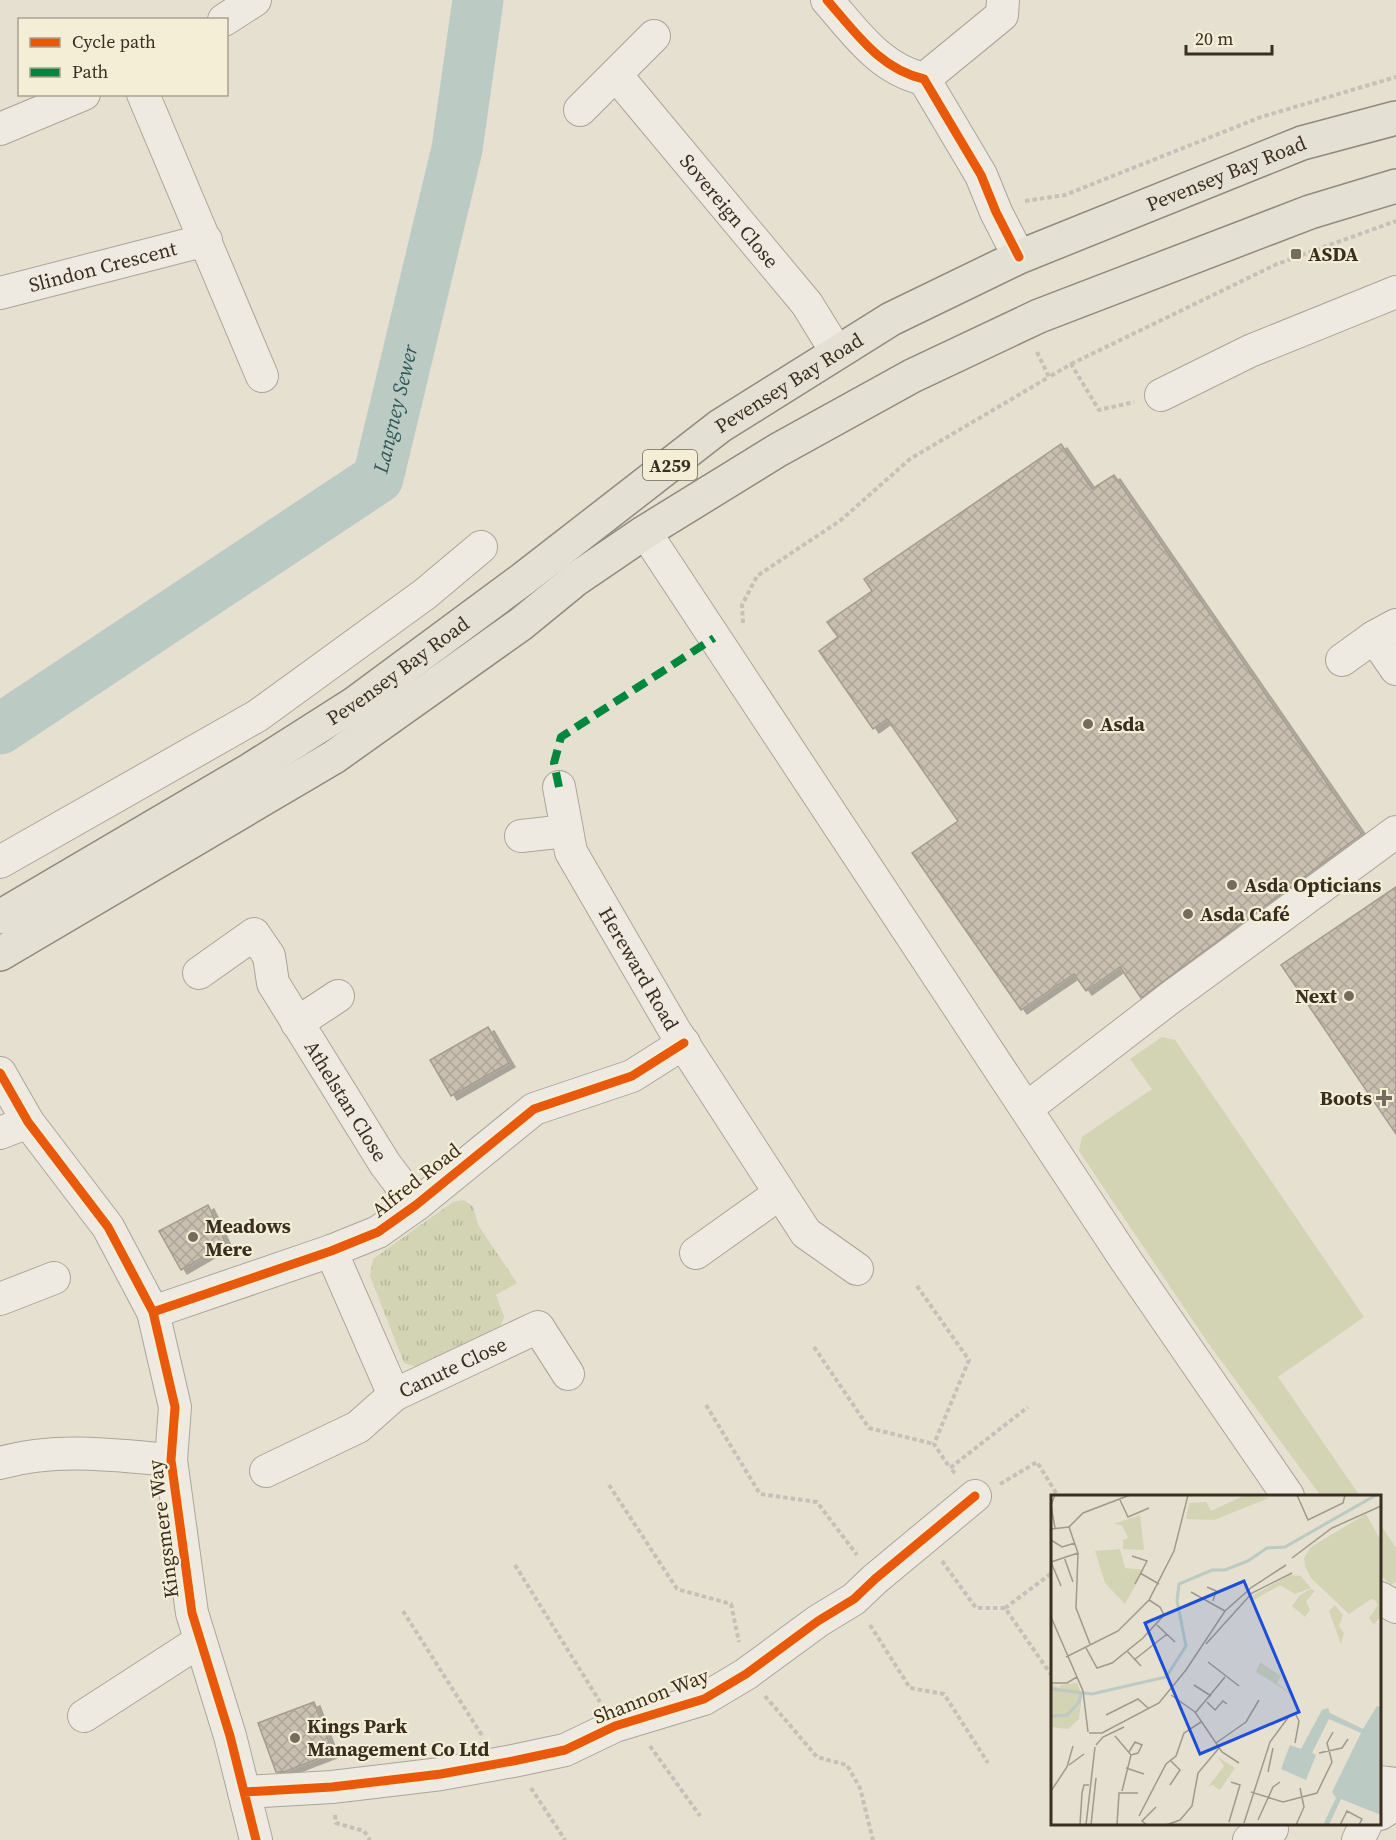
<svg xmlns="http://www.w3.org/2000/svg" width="1396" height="1840" font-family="'Source Serif 4',serif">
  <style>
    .grass { fill: #d2d4b3 }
    .park { fill: url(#park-tufts) }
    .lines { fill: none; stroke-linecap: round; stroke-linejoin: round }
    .river { stroke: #bbcac2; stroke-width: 51 }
    .building { fill: url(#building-cross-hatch); stroke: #a59c8f; stroke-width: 1.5; filter: url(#shadow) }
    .minor-casing { stroke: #aba598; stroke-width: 34 }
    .major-casing { stroke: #908a7f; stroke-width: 36 }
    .path { stroke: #c6c1b8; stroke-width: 4; stroke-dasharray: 4.5 3; stroke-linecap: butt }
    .minor { stroke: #eeeae1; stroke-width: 32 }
    .major { stroke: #e4e0d3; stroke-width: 33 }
    .quiet { stroke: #00873e; stroke-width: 8; stroke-dasharray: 15 8; stroke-linecap: butt }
    .cycleway-casing { stroke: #f5eed7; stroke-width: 13 }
    .cycleway { stroke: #e8590c; stroke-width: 9 }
    .poi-dot { fill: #766c5e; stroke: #f5eed7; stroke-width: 2 }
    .labels { text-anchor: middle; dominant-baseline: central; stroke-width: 4.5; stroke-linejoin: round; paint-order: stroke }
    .shield { fill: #f5eed7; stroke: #726857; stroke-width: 1.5 }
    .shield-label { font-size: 18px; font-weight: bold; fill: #3a2e20 }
    .street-label { font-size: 20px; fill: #3a2e20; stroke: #f5eed7 }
    .poi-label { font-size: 20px; font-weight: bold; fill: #3a2e20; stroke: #f5eed7; text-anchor: start }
    .water-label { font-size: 21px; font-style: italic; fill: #305959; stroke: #f5eed7 }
    .inset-river { fill: none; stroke: #bbcac2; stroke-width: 3 }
    .inset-road { fill: none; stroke: #a1998a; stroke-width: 1.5 }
    .view { fill: #1d4ed8; fill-opacity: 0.15; stroke: #1d4ed8; stroke-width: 3 }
    .inset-edge { fill: none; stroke: #3a2e20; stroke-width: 3 }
  </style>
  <defs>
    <pattern id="park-tufts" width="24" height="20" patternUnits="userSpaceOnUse" patternTransform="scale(1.5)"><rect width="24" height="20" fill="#d2d4b3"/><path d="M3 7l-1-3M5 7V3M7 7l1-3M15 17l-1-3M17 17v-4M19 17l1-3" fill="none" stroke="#b5b69a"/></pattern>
    <pattern id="building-cross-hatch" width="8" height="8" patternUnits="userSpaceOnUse" patternTransform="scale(1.5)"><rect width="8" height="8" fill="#c9bfb1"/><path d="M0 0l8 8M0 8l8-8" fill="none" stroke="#ada498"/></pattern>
    <filter id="shadow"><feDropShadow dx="6" dy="4" stdDeviation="0" flood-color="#0004"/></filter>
  </defs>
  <rect width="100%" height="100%" fill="#e5e0d0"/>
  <path class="grass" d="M1162,1037L1175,1040L1364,1317L1278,1377L1360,1496H1321L1208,1343L1079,1151L1082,1137L1152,1089L1130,1059Z
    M1380,1524L1396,1548V1581L1391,1585L1380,1574Z"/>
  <path class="park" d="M463,1200L473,1206L478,1225L517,1283L496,1295L504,1317L499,1331L417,1367L404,1363L370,1276L373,1259L453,1202Z"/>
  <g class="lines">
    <path class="river" id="s1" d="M0,729L378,478L457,149L478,0"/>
  </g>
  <path class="building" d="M1061,444L1092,489L1114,475L1362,834L1141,998L1120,967L1086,991L1074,974L1021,1010L912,853L958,821L887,719L873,729L819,651L838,637L827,622L872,591L864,579Z
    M1396,887V1134L1281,965Z
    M488,1027L509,1063L451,1096L430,1060Z
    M208,1205L226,1244L181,1270L159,1231Z
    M314,1702L333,1753L284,1772H276L258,1723Z"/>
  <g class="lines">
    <defs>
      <g id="minor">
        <path d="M827,0C856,33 880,69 924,79L981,175L996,212L1019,257"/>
        <path d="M224,20L255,0"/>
        <path id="s2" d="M616,75L807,304L836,351"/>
        <path d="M924,79L1002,15L1003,0"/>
        <path d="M143,94L262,376"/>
        <path d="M580,110L654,36"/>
        <path d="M0,129L84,94"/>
        <path id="s3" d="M0,293L206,240"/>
        <path d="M1161,395L1250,351L1396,292"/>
        <path d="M645,532L1127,1262L1288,1496"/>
        <path d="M1396,625L1374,637L1396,669"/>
        <path d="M1342,660L1374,637"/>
        <path id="s4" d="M559,787L571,852L675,1031L806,1233L857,1269"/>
        <path d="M521,836L567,831"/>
        <path d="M0,862L257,716L425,594L481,547"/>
        <path id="s5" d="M199,973L254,934L269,956L273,983L385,1164L416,1205"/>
        <path d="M297,1023L338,996"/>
        <path d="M0,1073L28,1122L108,1227L153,1312L175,1407L171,1460L192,1613L230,1736L256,1840"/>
        <path d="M1027,1108L1170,998L1396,832"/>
        <path d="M0,1133L28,1122"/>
        <path id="s6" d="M331,1251L394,1395L538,1327L568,1374"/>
        <path d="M696,1253L779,1194"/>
        <path d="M0,1299L54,1278"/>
        <path d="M153,1312L331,1251L378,1232L416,1205L534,1109L632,1076L684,1043"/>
        <path d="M0,1463C55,1447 114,1455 171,1460"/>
        <path d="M266,1471L358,1427L394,1395"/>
        <path d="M1380,1598L1396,1607"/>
        <path d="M84,1716L200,1641"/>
        <path d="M1380,1782L1396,1784"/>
        <path d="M244,1792L332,1787L441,1774L513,1761L565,1750L615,1726L704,1699L746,1674L818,1621L854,1599L875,1579L975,1496"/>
        <path d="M1380,1814L1396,1804"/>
        <path d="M1249,1840L1272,1829"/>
        <path d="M1358,1840L1366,1824"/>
      </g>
      <g id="major">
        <path id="s7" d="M0,917L250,770L354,704L523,579L720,426L891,319L1019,257L1302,143L1396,118"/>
        <path d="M0,954L334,757L521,624L576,579L645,532L778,450L912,376L1039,316L1310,212L1396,186"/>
      </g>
    </defs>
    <use href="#minor" class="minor-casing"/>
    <use href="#major" class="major-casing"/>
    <path class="path" d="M1025,201L1065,195L1261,117L1396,77
      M1037,352L1049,377L1071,364L1099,410L1134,402
      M1071,364L1277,264L1396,221
      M743,623L742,605L757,576L841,520L910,459L1049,377
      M917,1286L969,1360L934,1444L950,1468
      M814,1347L869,1428L934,1444
      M706,1405L760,1494L817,1502L857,1555
      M955,1473L950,1468L1028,1407
      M1000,1484L1037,1462L1058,1496
      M609,1485L677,1589L731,1604L739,1642
      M942,1561L976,1608H1005L1052,1676
      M515,1565L600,1702
      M1005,1608L1052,1573
      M403,1611L483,1737
      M870,1625L910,1688L944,1694L988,1763
      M765,1696L817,1757L847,1765L860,1788L873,1840
      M650,1746L700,1816
      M531,1788L565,1840
      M335,1815L336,1823L364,1831L370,1840"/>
    <use href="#minor" class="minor"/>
    <use href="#major" class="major"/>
    <path class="quiet" d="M559,787L554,763L561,737L714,638"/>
    <defs>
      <path id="cycleway" d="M827,0C856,33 880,69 924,79L981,175L996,212L1019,257
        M0,1073L28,1122L108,1227L153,1312L175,1407L171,1460L192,1613L230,1736L256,1840
        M153,1312L331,1251L378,1232L416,1205L534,1109L632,1076L684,1043
        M244,1792L332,1787L441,1774L513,1761L565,1750L615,1726L704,1699L746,1674L818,1621L854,1599L875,1579L975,1496"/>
    </defs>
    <use href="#cycleway" class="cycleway-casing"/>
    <use href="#cycleway" class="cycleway"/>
  </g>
  <g class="poi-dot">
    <rect x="1290" y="248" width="12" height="12" rx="3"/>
    <circle cx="1088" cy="724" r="6"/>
    <circle cx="1232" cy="885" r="6"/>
    <circle cx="1188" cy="914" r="6"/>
    <circle cx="1349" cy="996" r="6"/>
    <path d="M1381 1089h6v6h6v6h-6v6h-6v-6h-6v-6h6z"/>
    <circle cx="193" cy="1237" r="6"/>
    <circle cx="295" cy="1738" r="6"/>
  </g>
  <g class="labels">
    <rect class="shield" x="643" y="450" width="54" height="30" rx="4.5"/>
    <g class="shield-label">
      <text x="670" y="465">A259</text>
    </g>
    <g class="street-label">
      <text stroke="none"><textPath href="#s7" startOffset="1440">Pevensey Bay Road</textPath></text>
      <text stroke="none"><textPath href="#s2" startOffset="177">Sovereign Close</textPath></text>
      <text stroke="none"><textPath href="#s3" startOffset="106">Slindon Crescent</textPath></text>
      <text stroke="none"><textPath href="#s7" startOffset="954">Pevensey Bay Road</textPath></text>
      <text stroke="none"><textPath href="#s7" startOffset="468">Pevensey Bay Road</textPath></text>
      <text stroke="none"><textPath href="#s4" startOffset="201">Hereward Road</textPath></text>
      <text stroke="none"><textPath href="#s5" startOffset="260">Athelstan Close</textPath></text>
      <text transform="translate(416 1180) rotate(-38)">Alfred Road</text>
      <text stroke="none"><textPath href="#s6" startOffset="222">Canute Close</textPath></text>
      <text transform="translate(163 1529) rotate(-97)">Kingsmere Way</text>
      <text transform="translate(651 1696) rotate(-21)">Shannon Way</text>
    </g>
    <g class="poi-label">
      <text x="1308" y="254">ASDA</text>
      <text x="1100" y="724">Asda</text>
      <text x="1244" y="885">Asda Opticians</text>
      <text x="1200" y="914">Asda Café</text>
      <text x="1337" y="996" text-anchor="end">Next</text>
      <text x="1372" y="1098" text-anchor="end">Boots</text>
      <text x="205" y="1226">Meadows<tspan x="205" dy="23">Mere</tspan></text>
      <text x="307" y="1726">Kings Park<tspan x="307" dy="23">Management Co Ltd</tspan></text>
    </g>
    <g class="water-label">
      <text stroke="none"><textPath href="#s1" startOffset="525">Langney Sewer</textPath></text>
    </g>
  </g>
  <g transform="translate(1051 1495)">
    <rect width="330" height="330" fill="#e5e0d0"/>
    <path d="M315,19L330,46V120L323,130L318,123L327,110L324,105L320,104L298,119L260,83L254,71L253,63L260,52ZM239,80L250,81L260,93L244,99L229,90L203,105L199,102ZM260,94L264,96L255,106L259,115L254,122L241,111L249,100ZM284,110L292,120L288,131L293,138L290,149L278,116ZM209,167L230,181L226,188L240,199L205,177ZM26,188L31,199L28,224L17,234L0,232V221L16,220L28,207L29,199L9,195V190ZM167,262L184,273L169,295L161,290L157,292L173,271Z" fill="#d2d4b3"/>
    <path d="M0,190L30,199L28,207L16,220L0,221Z" fill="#d2d4b3"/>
    <path d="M89,20L93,55L72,54V45L77,43L71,30L62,29ZM69,54L74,73L93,75L74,109L54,88L44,56Z" fill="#d2d4b3"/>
    <path d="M194,0L218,3L163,25L135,24L138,8L155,7L160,16Z" fill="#d2d4b3"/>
    <path d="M326,211L330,212V320L290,304L278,330H272L285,303L281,297L310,238L278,224L261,258L265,260L255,285L230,274L239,250L250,254L271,215L277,213L279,218L312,234Z" fill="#bbcac2"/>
    <path class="inset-river" d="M0,194L41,199L115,182L135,151L126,106L128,89L161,75H174L197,66L216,53L234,52L325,0M0,221L16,220L28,207L30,199"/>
    <path class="inset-road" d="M246,0L257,25L292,8L294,0M69,5L77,22L98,13M18,32L27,58L25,113L39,149M4,33L0,10L4,0M0,34L18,32L32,18L79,0M0,45L11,52L24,48M81,61L96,66L84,89M13,62L22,87M241,63L281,33L330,11M0,67L27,58M0,67L10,91M89,78L108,89M156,92L165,96L162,106M140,97L174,116M0,122L32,196L37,237M106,130L124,147M155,149L201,98L241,78M35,153L46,173L61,168L92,143L113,120L109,112L98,105M76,156L90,171M15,162L67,136L98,105L123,56L137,0M83,165L116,139M157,167L188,191M0,188H16L26,182M143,190L160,201M120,200L144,217L171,257L188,268M156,207L164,215L172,206L176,209M145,217L174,182M55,220L87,204L97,213M38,238H51L108,208L135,175L174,116L201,92L235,70M64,241L80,260L87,258L91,250L84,247L78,257M165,248L195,227L208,205M244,248L248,226L245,220M45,250L52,242L73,232M268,258L291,253L297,244M18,270L33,259M75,273L93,279M217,277L222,253M119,290L129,275L120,266M0,296L16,272L22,251M71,296L80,260M200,297L232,307L266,298L281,267L276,248L282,237M88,321L115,269L125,261L133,238L150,227M207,325L222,292L229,287M178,327L189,290L180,287M193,328L219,247L239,220M29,330L31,298L33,290H38M35,330L44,252M40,330L45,283M66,330L68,298H87M96,330L91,326L105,312M115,330L129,325L141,311L147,278L168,253M245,330L253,312L249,293M289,330L296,316L311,324L308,330"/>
    <path class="view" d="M193,86L248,217L149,259L94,128Z"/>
    <rect width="330" height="330" class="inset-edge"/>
  </g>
  <rect x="18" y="18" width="210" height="78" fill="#f5eed7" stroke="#aaa18e" stroke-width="1.5"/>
  <rect x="30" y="38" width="30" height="9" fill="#e8590c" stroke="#aaa18e" stroke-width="1.5"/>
  <text x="72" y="48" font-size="18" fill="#3a2e20">Cycle path</text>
  <rect x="30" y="68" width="30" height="9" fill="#00873e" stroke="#aaa18e" stroke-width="1.5"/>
  <text x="72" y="78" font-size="18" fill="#3a2e20">Path</text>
  <path d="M1186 45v9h86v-9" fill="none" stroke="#3a2e20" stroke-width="3"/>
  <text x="1195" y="45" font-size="18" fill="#3a2e20" stroke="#f5eed7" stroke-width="4.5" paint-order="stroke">20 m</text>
</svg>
